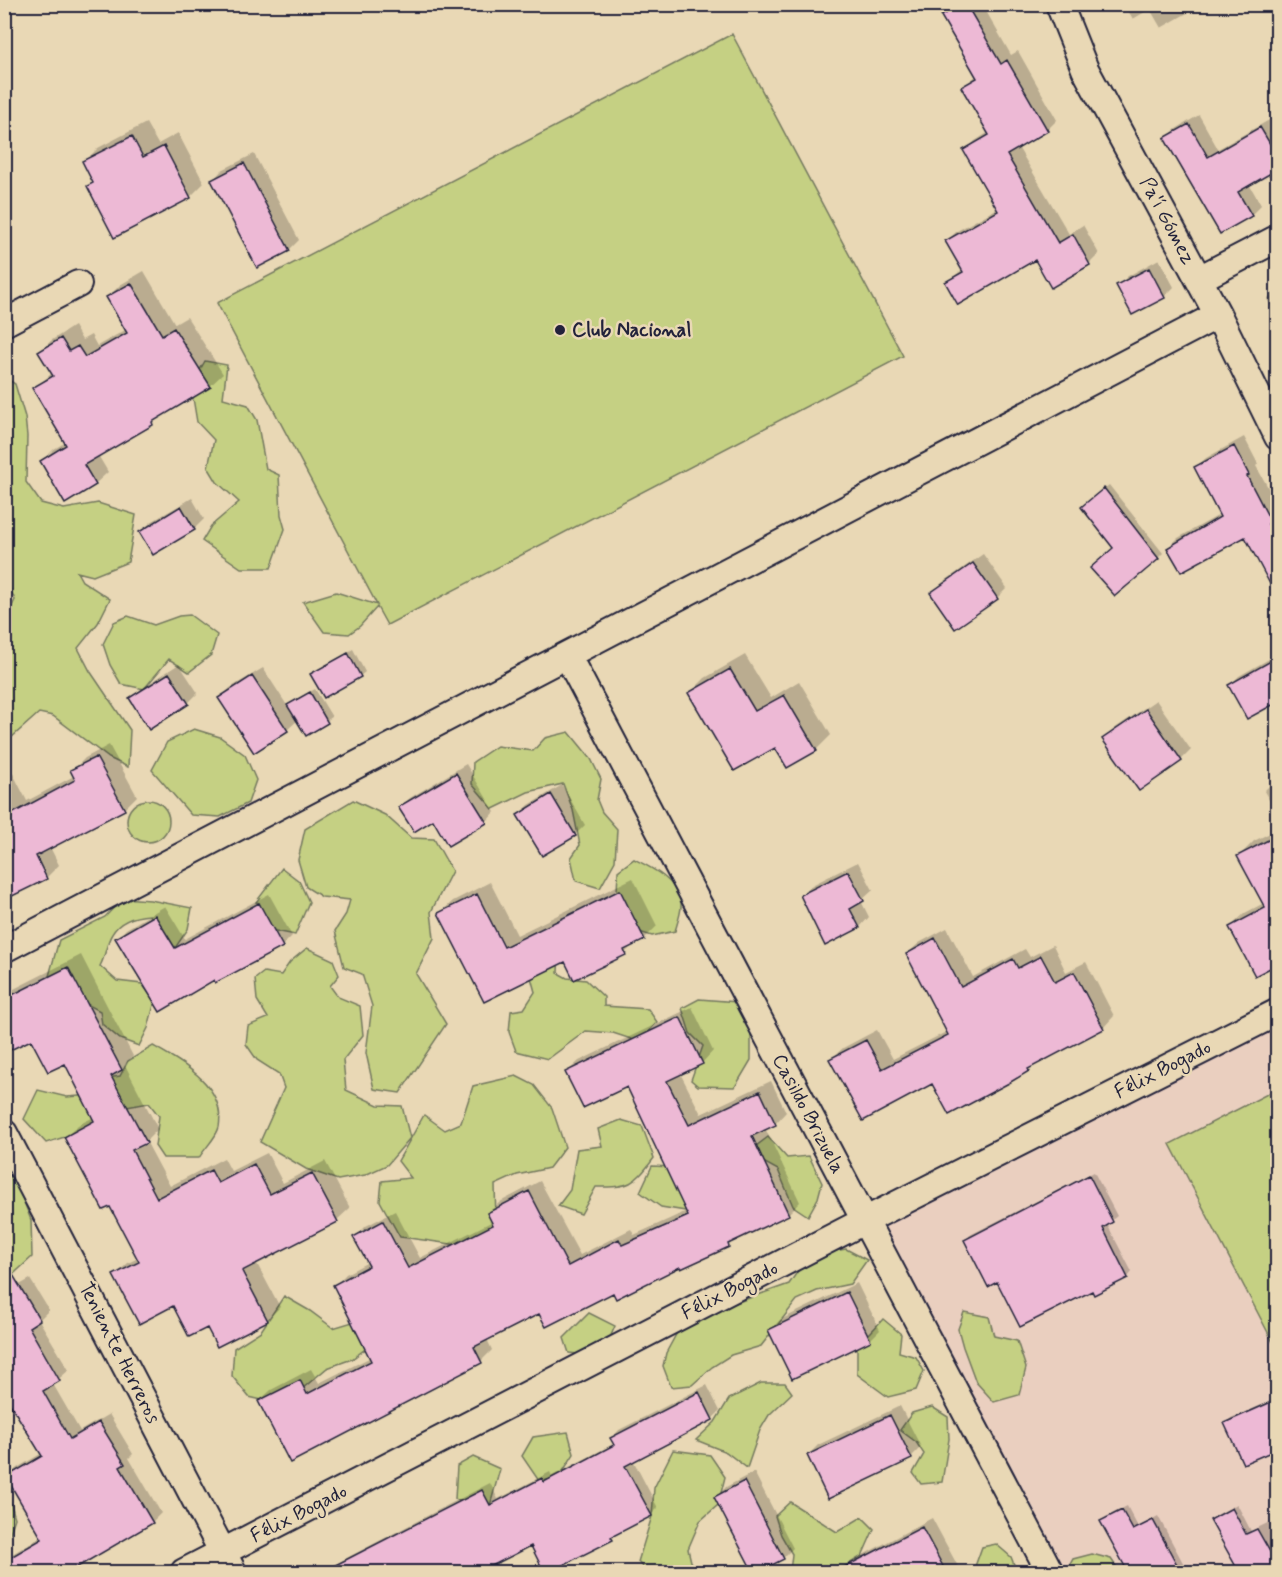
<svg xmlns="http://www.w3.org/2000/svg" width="1282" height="1577" font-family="Mynerve,sans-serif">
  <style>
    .built { fill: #eacfbf }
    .green { fill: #c5d083; stroke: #74795f; stroke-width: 1.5 }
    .shadow { fill: #0003 }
    .building { fill: #edb9d5; stroke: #22223b; stroke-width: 1.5 }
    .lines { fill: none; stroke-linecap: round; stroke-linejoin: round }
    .minor-casing { stroke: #22223b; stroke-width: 30 }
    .minor { stroke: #e9d8b5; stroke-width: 26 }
    .poi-dot { fill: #22223b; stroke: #e9d8b5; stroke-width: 2 }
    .labels { text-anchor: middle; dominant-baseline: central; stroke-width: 5; stroke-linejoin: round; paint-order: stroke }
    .street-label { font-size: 20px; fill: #22223b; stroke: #e9d8b5 }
    .poi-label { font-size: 20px; font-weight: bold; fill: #22223b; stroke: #e9d8b5; text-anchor: start }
  </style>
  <rect width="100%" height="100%" fill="#e9d8b5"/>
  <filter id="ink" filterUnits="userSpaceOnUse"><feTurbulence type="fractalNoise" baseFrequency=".0167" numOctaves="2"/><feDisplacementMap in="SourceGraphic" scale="12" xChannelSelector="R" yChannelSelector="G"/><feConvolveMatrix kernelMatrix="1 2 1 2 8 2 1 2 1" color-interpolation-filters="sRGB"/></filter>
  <g filter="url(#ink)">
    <path class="built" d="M1277,1012V1572H1050L864,1221Z"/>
    <path class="green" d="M732,34L903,356L387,625L377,607L360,626L349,634L324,632L303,602L336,592L377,605L217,303Z
      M205,361L227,365L223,398L248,405L257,420L266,469L279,475L281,515L285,529L271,568H241L202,541L211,526L239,502L217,482L208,467L214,440L197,422L191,386Z
      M4,377L15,384L25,417L27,436L26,482L41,503L64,509L98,503L136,515L128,562L93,576L77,572L82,581L110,599L98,623L78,648L90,671L130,730L128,767L109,758L53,716L39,713L12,737L5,733V620L15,600L4,575Z
      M190,615L217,635L211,655L189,672L169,659L144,689L121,684L110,665L103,644L114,622L128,616L154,625L179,616Z
      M194,729L220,737L245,755L256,780L248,803L220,817L191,815L152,770L167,742Z
      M569,732L591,759L601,779L597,800L602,812L617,829L615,861L600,888L576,881L571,858L580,845L573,810L563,784L528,792L493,809L472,784L473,762L497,746L533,751L545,738Z
      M353,800L385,815L411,838L434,839L452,871L431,912L434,938L416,974L446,1024L400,1093L374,1089L366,1053L372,1006L362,974L344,967L335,931L346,914L350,900L322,897L306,887L298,860L305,829Z
      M127 821a21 21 0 1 1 42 0a21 21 0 1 1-42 0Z
      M634,859C652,868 677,880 681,903C682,911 677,924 675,931L652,936L636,931L617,892L618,871Z
      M282,868L299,881L309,902L295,935L271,930L259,903L256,902Z
      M123,898L150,900L192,908L188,929L175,948L164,947L152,931L150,915C135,916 120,920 112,934C106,943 106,955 100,966L117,981L142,984L155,1001L148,1028L139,1046L120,1039L102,1024L100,1011L64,992L49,976L59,940L105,917Z
      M559,947L558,973L567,978L586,980L604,997V1006L648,1009L657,1022L640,1042L613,1033L586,1031L548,1059L516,1051L509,1032L511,1011L524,1009L535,992L527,963Z
      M307,948L333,960L339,975L330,986L338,997L360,1006L363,1035L343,1060L346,1090L378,1105L402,1106L410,1138L387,1165L365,1175L338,1180L306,1169L260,1142L284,1088L279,1074L257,1060L246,1044L248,1026L268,1018L257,1000L255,979L264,972L281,975L290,962Z
      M699,999L738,1002L751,1023V1060L735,1087L698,1086L691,1080L703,1046L690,1033L682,1008Z
      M153,1046C183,1063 226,1086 219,1127C217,1137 204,1149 199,1158H163L155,1146L159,1116L149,1103L121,1108L77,1133L46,1143L24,1119L38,1090L67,1097L92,1095L108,1078L120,1076L128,1061Z
      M516,1076L534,1085L552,1108L565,1147L549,1168L517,1175L495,1185L496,1221L507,1251C471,1248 436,1241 400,1237L380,1201L382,1181L411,1178L398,1161L424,1115L445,1130L461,1123L473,1086Z
      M1277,1089L1278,1344L1275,1346L1170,1144Z
      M621,1120L642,1126L654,1158C633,1186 630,1187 596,1187L581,1214L558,1206L570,1190L577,1149L602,1146L598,1129Z
      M768,1137L787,1158L809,1156L822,1183L818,1198L808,1216L793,1206L778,1170L747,1153Z
      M4,1164H9L31,1220L32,1257L5,1282Z
      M652,1166L693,1168L698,1213L661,1207L640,1192Z
      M846,1249L867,1260L850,1284L817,1291L797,1300L761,1346L731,1355L712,1367L692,1385L671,1387L663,1366L666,1353L679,1329L724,1307L789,1284L809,1255Z
      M284,1296L310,1311L333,1328L359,1320L385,1345L364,1350L352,1359L327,1368L283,1405L249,1397L232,1376L234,1348L261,1331Z
      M964,1312L989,1317L994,1336L1017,1341L1026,1368L1019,1395L994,1402L976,1382L963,1347L958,1329Z
      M589,1313L615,1326L609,1340L588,1355L569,1353L564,1338Z
      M883,1319L901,1334L899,1352L916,1357L924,1371L916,1390L888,1397L857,1374V1347Z
      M761,1383H785L792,1393L769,1415L760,1430L747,1468L726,1452L696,1440L715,1422L729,1399Z
      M932,1407L948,1417L949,1439L942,1482L921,1484L913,1473L924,1454L916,1442L900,1430L912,1413Z
      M568,1432L574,1454L558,1479L539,1481L522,1456L533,1437Z
      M673,1450L710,1455L725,1477L718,1505L700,1521L688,1549L693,1570L699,1572H647L638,1562L652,1516L654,1488Z
      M473,1457L500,1469L488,1513L455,1499L457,1466Z
      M4,1480L15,1518L5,1548L4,1547Z
      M790,1502L837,1532L862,1517L874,1529L862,1556L836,1572H790L792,1554L781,1535L775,1516Z
      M996,1544L1011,1557L1017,1572H973L982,1547Z
      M1092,1554L1111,1559L1120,1572H1066L1073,1559Z"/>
    <path class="shadow" d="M956,4H982L1011,55L1018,51L1057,120L1047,130L1018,147L1069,234L1083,225L1099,254L1089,264L1051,286L1035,258L947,282L963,269L947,241L957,231L998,208L965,151L975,141L989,132L963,87L977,75L943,16Z
      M1124,4H1203L1161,28L1150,9L1133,19Z
      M1199,115L1218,149L1271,119L1278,130V168L1249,184L1261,205L1251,215L1166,138L1176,129Z
      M146,123L158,144L178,133L204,183L190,197L88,186L94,181L84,162L98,148Z
      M254,154L299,240L289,250L213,180L222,170Z
      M1159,259L1174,287L1164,297L1118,286L1128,276Z
      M144,271L175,324L187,317L223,374L210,386L98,455L108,472L95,484L42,461L54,449L66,442L34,389L52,373L39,352L52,340L74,326L82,340L91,335L97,346L127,329L108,297L120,285Z
      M1277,289H1278V319L1267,299Z
      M1278,380V396L1272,386Z
      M1244,437L1258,464L1256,466L1278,505V570L1245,535L1168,548L1178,538L1221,514L1196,467L1206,458Z
      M1109,485L1163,553L1158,558L1115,548L1087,502Z
      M192,498L204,519L194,529L141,532L151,522Z
      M983,554L1007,588L997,598L932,593L942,583Z
      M353,649L365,672L360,676L312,674L317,670Z
      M1278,654V700L1229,686L1239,676Z
      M745,655L771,698L799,681L831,735L816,750L776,746L690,693L705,678Z
      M179,664L198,693L188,703L150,728L131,699L141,689Z
      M263,668L288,707L294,701L315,689L332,717L307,734L298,720L287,730L220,698L230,688Z
      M1156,700L1191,750L1181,760L1139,789L1104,739L1114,729Z
      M109,745L137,796L124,809L50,847L59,865L46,878L4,899V756L27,801L74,776L72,771L85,758Z
      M466,764L495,812L486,822L434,818L400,807L410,798Z
      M1278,777V816L1264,791Z
      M562,785L585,825L575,835L519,815L529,805Z
      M1278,829V962L1230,927L1245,913L1264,903L1239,856L1254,841Z
      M858,862L873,890L861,901L869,917L860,927L826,944L802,895L812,885Z
      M633,878L657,926L644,939L635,943L625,953L566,960L485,1000L440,913L453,901L490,882L517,935Z
      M269,894L292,936L282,946L216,981L117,939L126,929L165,906L185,939Z
      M947,928L973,977L1025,949L1030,957L1053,945L1066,972L1086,962L1114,1016L1103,1028L1033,1065L1028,1070L933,1082L831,1059L843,1048L877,1030L893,1059L948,1031L907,954L919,943Z
      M81,955L133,1056L125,1065L158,1129L146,1141L170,1186L224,1158L231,1171L267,1153L283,1183L325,1161L350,1208L337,1220L256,1262L280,1307L267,1320L174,1304L115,1275L128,1263L138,1258L110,1205L66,1137L78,1125L94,1117L65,1062L32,1038L4,1033V994Z
      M692,1007L713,1051L702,1063L680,1073L701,1114L771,1081L786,1112L775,1124L765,1128L800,1202L788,1214L735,1239L728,1246L613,1291L540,1312L487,1339L492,1350L481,1361L290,1460L259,1401L271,1390L311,1369L319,1383L371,1357L335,1285L346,1274L368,1262L355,1237L366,1226L395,1211L420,1258L493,1221L488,1213L500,1202L540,1181L580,1255L631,1229L634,1235L687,1211L627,1085L567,1072L579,1061Z
      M1094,1172L1117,1216L1107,1224L1132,1272L1128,1277L1095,1293L1093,1289L997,1280L966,1240L970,1235Z
      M30,1279L49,1310L39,1320L69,1370L53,1384L80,1431L109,1414L133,1454L129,1458L161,1513L152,1522L63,1572H4V1559L42,1536L7,1477L17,1468L42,1453L4,1294Z
      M857,1283L880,1330L870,1340L770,1330L780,1320Z
      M707,1385L720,1411L713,1418L633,1460L658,1508L651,1515L618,1532L612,1539L546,1572L531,1544L477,1572H320L490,1483L498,1499L550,1472L552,1476L615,1443L612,1438L619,1430Z
      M1278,1398V1448L1226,1423L1231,1418Z
      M900,1406L921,1447L911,1457L808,1455L818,1445Z
      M754,1472L793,1548L783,1558L755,1572L716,1497L726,1487Z
      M1237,1504L1251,1531L1278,1518V1572H1219L1236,1563L1212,1520L1217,1515Z
      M1127,1506L1138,1527L1158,1516L1188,1572H1129L1102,1522L1106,1517Z
      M932,1518L961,1572H855L851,1565L861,1556Z"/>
    <path class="building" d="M961,4H966L1001,64L1007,60L1048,131L1007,155L1058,243L1073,234L1090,265L1051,288L1035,260L958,305L945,282L963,272L945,241L998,211L963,150L989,135L961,87L977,78L941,16Z
      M1189,124L1208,157L1260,127L1278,157V169L1238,192L1252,216L1220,234L1164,138Z
      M132,136L143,157L164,146L191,198L114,238L87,186L93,183L82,161Z
      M244,163L290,251L257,268L211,180Z
      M1149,268L1165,298L1132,315L1116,285Z
      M131,283L162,335L174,328L211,387L152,422L153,425L84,465L96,485L65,504L40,461L66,445L32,388L53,376L38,352L61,338L69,351L78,346L85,357L127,333L106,297Z
      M1234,446L1249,475L1247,476L1271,522L1268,524L1278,542V599L1245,537L1181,572L1167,548L1220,517L1194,467Z
      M1104,488L1159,559L1115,596L1090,568L1113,548L1081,507Z
      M181,506L195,530L153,555L139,532Z
      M973,563L998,599L955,629L930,593Z
      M348,653L361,677L324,698L310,674Z
      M1278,657V702L1247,719L1228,685Z
      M730,669L755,711L784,695L817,751L787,768L775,748L734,771L688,693Z
      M169,673L189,704L149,730L129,698Z
      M252,676L288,731L254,753L218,698Z
      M310,692L328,723L306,736L287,705Z
      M1146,709L1182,761L1139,791L1102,739Z
      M96,757L125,810L36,856L47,879L4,900V818L75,780L70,770Z
      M456,773L487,823L448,846L433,820L414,832L398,807Z
      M551,794L576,836L542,856L517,815Z
      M1278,835V964L1255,976L1229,927L1265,908L1237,856Z
      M848,871L864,901L850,909L860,928L825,946L800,895Z
      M620,890L645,940L624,950L626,955L574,980L565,962L484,1002L438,913L477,894L504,947Z
      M259,903L283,947L215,983L214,980L160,1012L115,938L155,915L175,948Z
      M935,938L961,987L1013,959L1018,968L1041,956L1055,982L1074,972L1104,1029L1028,1069L1029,1071L1009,1083L949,1115L932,1084L863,1121L829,1059L866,1040L882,1069L948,1035L906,954Z
      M68,967L122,1070L111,1076L147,1143L132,1150L157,1198L211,1170L218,1183L254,1164L270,1194L312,1173L338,1222L242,1271L268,1321L217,1347L207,1328L189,1337L173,1306L139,1324L113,1275L139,1262L110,1207L103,1210L64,1137L94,1121L65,1064L48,1072L31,1040L4,1053V999Z
      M680,1017L703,1064L667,1081L689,1125L760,1091L776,1125L752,1136L789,1215L728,1244L729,1247L681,1269L680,1267L616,1299L613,1293L546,1327L539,1314L474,1347L482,1363L290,1463L258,1401L300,1380L307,1394L371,1361L333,1285L369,1266L353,1237L383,1221L408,1268L493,1225L487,1213L529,1191L568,1266L619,1239L622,1245L688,1216L627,1087L583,1108L565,1072Z
      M1089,1175L1113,1222L1103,1228L1128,1278L1094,1295L1092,1291L1020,1327L997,1282L988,1287L964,1240Z
      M4,1260L40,1320L29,1327L60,1381L43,1391L70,1439L99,1422L125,1464L120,1467L153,1523L69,1572H4V1561L42,1539L6,1477L42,1456L4,1394Z
      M847,1292L871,1341L792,1379L768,1330Z
      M699,1392L713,1420L625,1466L652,1516L611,1537L613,1540L549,1572H544L531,1546L480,1572H322L482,1490L490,1505L542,1478L544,1482L614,1445L610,1438Z
      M1278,1399V1449L1243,1464L1224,1423Z
      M890,1415L912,1459L828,1499L807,1455Z
      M744,1481L784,1559L758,1572H753L714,1497Z
      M1232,1508L1246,1534L1257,1529L1278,1566V1572H1239L1210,1520Z
      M1122,1510L1133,1530L1153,1520L1181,1572H1128L1100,1521Z
      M922,1527L946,1572H835Z"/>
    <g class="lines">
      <defs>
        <path id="minor" d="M1059,4L1085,69L1218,315L1278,437
          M1199,279L1278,238
          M4,323L78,284
          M567,655L1050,1572
          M4,949L1218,315
          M4,1133L233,1572
          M184,1572L864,1221L1278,1012"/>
      </defs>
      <use href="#minor" class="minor-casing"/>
      <use href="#minor" class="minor"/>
    </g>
  </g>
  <circle class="poi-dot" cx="560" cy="330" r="6"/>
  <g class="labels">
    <g class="street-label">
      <text transform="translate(1167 221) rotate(62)">Pa'í Gómez</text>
      <text transform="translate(1163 1070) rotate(-27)">Félix Bogado</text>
      <text transform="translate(808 1114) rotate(62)">Casildo Brizuela</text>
      <text transform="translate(730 1291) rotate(-27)">Félix Bogado</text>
      <text transform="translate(119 1353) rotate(63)">Teniente Herreros</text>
      <text transform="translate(299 1514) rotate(-27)">Félix Bogado</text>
    </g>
    <g class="poi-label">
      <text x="572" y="330">Club Nacional</text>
    </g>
  </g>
  <rect width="1282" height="1577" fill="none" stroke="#e9d8b5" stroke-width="24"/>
  <rect x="12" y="12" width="1258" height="1553" fill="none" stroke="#22223b" stroke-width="2" filter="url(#ink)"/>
</svg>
